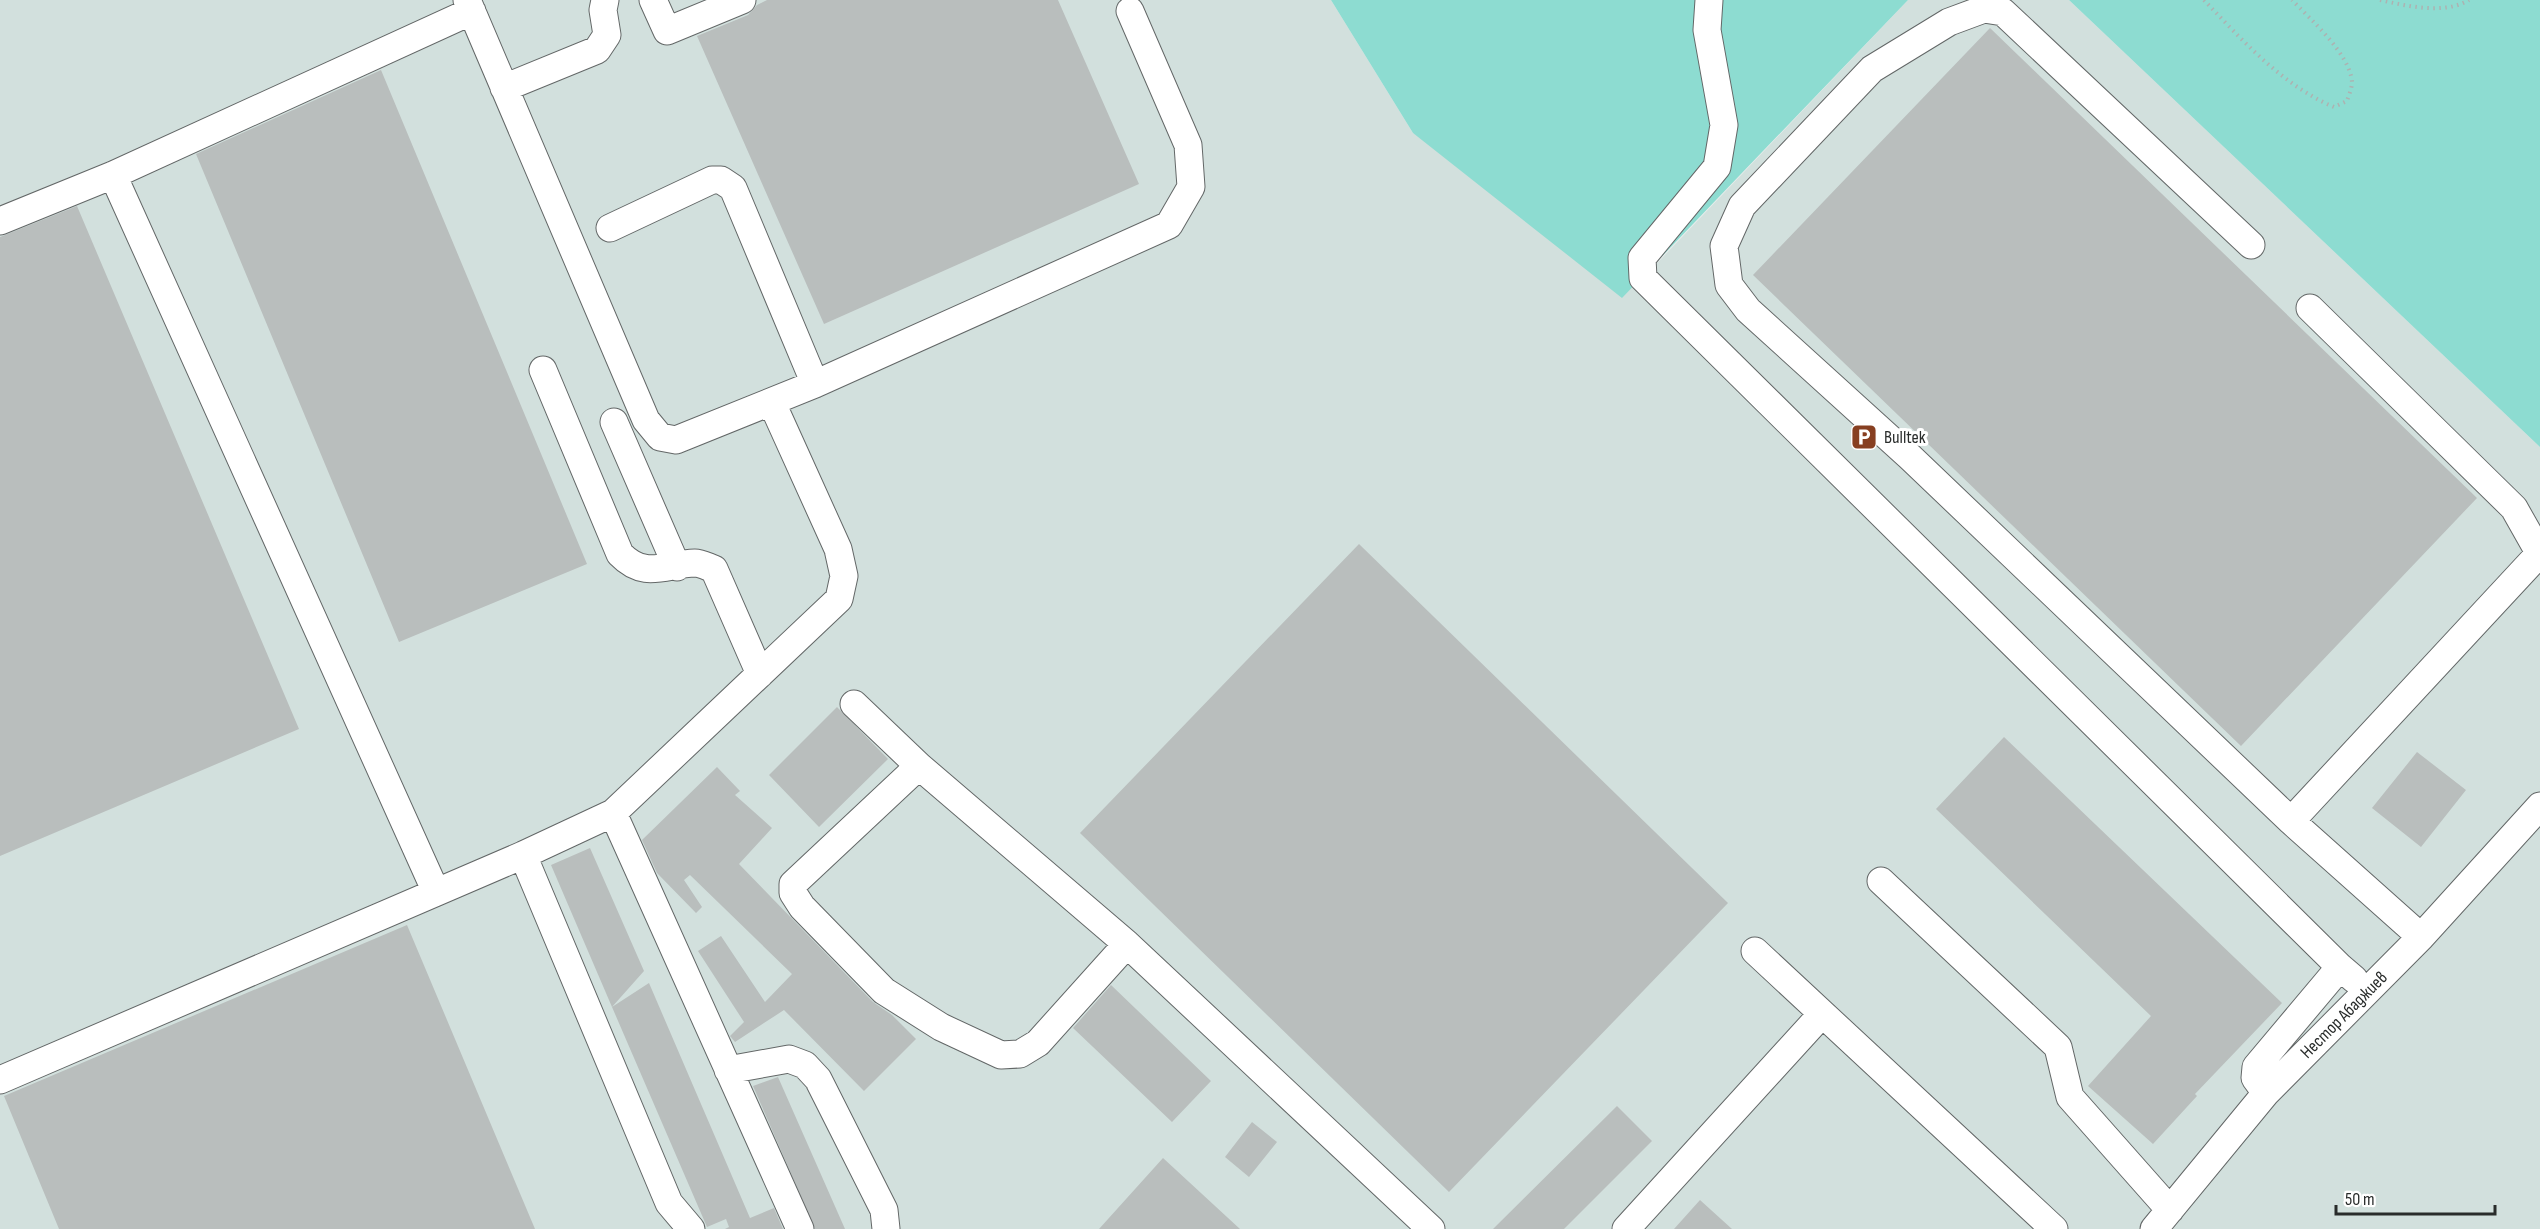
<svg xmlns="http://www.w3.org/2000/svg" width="2540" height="1229" font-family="'Sofia Sans Condensed',sans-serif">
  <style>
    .built { fill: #d2e0dd }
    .green { fill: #8ddcd1 }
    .building { fill: #b9bebd }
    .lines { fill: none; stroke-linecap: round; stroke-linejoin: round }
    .minor-casing { stroke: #636767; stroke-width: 29 }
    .path { stroke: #adb2b1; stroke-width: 4; stroke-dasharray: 1.5 4.5; stroke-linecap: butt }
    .minor { stroke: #fff; stroke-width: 27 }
    .labels { text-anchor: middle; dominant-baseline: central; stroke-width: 6; stroke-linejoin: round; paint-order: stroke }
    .poi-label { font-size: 18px; fill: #292c2b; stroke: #fff; text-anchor: start }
    .street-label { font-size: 18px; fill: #292c2b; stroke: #fff }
  </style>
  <rect width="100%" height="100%" fill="#e6eceb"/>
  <path class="built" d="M0,0H1331L1413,133L1643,278L1908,0H2069L2540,447V1229H0Z"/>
  <path class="green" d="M1331,0H1908L1622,298L1413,133Z
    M2069,0H2540V447Z"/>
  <path class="building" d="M767,0H1058L1139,184L824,324L697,36L748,15L757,5Z
    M1990,28L2477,498L2241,746L1753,275Z
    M381,70L587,564L399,642L196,154Z
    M77,206L299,729L0,856V237Z
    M1359,544L1728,903L1449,1192L1080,833Z
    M837,707L888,759L819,827L769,775Z
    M2004,737L2282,1003L2195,1094L2197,1096L2153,1144L2088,1086L2151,1016L1936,809Z
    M2417,752L2466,790L2421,847L2372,808Z
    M717,767L740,791L735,795L772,828L739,864L873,1002L892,1015L916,1039L864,1091L784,1010L735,1042L730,1036L744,1022L698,951L721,936L765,1002L792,974L690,875L684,880L702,907L696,913L657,873L642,840Z
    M590,848L644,971L612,1007L551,865Z
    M407,925L535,1229H59L4,1096Z
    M649,983L750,1218L774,1208L783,1229H725L729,1227L726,1219L707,1227L612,1007Z
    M1111,985L1211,1081L1172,1122L1073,1028Z
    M778,1077L845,1229H815L753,1086Z
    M1617,1106L1652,1141L1564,1229H1493Z
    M1252,1122L1277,1142L1249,1177L1225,1157Z
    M1163,1158L1240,1229H1099Z
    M1700,1200L1732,1229H1674Z"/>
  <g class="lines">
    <defs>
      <path id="minor" d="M467,0L646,420L660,437L676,440L815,384L1169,225L1191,187L1188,145L1130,11
        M653,0L667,31L742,0
        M1709,0L1707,30L1724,125L1717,167L1642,258L1643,278L2340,967
        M504,88L597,50L607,35L603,10L605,0
        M113,175L436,892
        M0,221L113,175L472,11
        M610,228L712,180H721L733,188L815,384
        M2251,245L2003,12L1984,9L1949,22L1872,69L1742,206L1724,246L1729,285L1748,310L1910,457L2291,821L2421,937
        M2310,308L2514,508L2540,554
        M543,370L620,554C645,580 665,564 695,563C701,563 708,567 714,569L760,674
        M614,422L677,567
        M854,704L919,766L1127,944L1431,1229
        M919,766L793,884V893L802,907L884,991L941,1027L1001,1055L1020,1054L1038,1043L1127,944
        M613,813L800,1229
        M2291,821L2539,554
        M523,855L669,1203L691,1229
        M1881,881L2058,1047L2070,1097L2170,1210
        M1755,951L2054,1229
        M728,1070L789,1059L805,1065L818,1079L884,1210L886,1229
        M0,1080L523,855L613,813L839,599L844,576L838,549L772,403
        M2266,1093L2255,1078L2256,1067L2340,967L2354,979
        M1626,1229L1822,1014
        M2154,1229L2266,1093L2421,937L2540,806"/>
    </defs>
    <use href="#minor" class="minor-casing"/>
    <path class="path" d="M2204,0C2241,39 2283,86 2334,107L2347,101C2349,95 2352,88 2352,82C2350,54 2311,20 2292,0
      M2380,0C2407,6 2444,15 2469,0"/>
    <use href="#minor" class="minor"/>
  </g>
  <defs>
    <symbol id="parking-square" viewBox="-11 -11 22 22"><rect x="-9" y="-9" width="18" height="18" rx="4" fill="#873f21" stroke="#fff"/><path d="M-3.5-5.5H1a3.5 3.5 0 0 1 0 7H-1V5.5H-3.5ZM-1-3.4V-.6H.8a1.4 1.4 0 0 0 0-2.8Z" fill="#fff"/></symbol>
  </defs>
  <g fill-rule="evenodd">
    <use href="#parking-square" x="1849" y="422" width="30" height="30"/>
  </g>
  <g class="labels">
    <g class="poi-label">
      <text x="1884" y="437">Bulltek</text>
    </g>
    <g class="street-label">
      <text transform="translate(2344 1015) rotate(-45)">Нестор Абаджиев</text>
    </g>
  </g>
  <path d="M2336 1205v9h159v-9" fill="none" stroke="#292c2b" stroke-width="3"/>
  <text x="2345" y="1205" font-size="18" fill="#292c2b" stroke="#ffffff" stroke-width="4.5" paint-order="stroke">50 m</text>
</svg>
